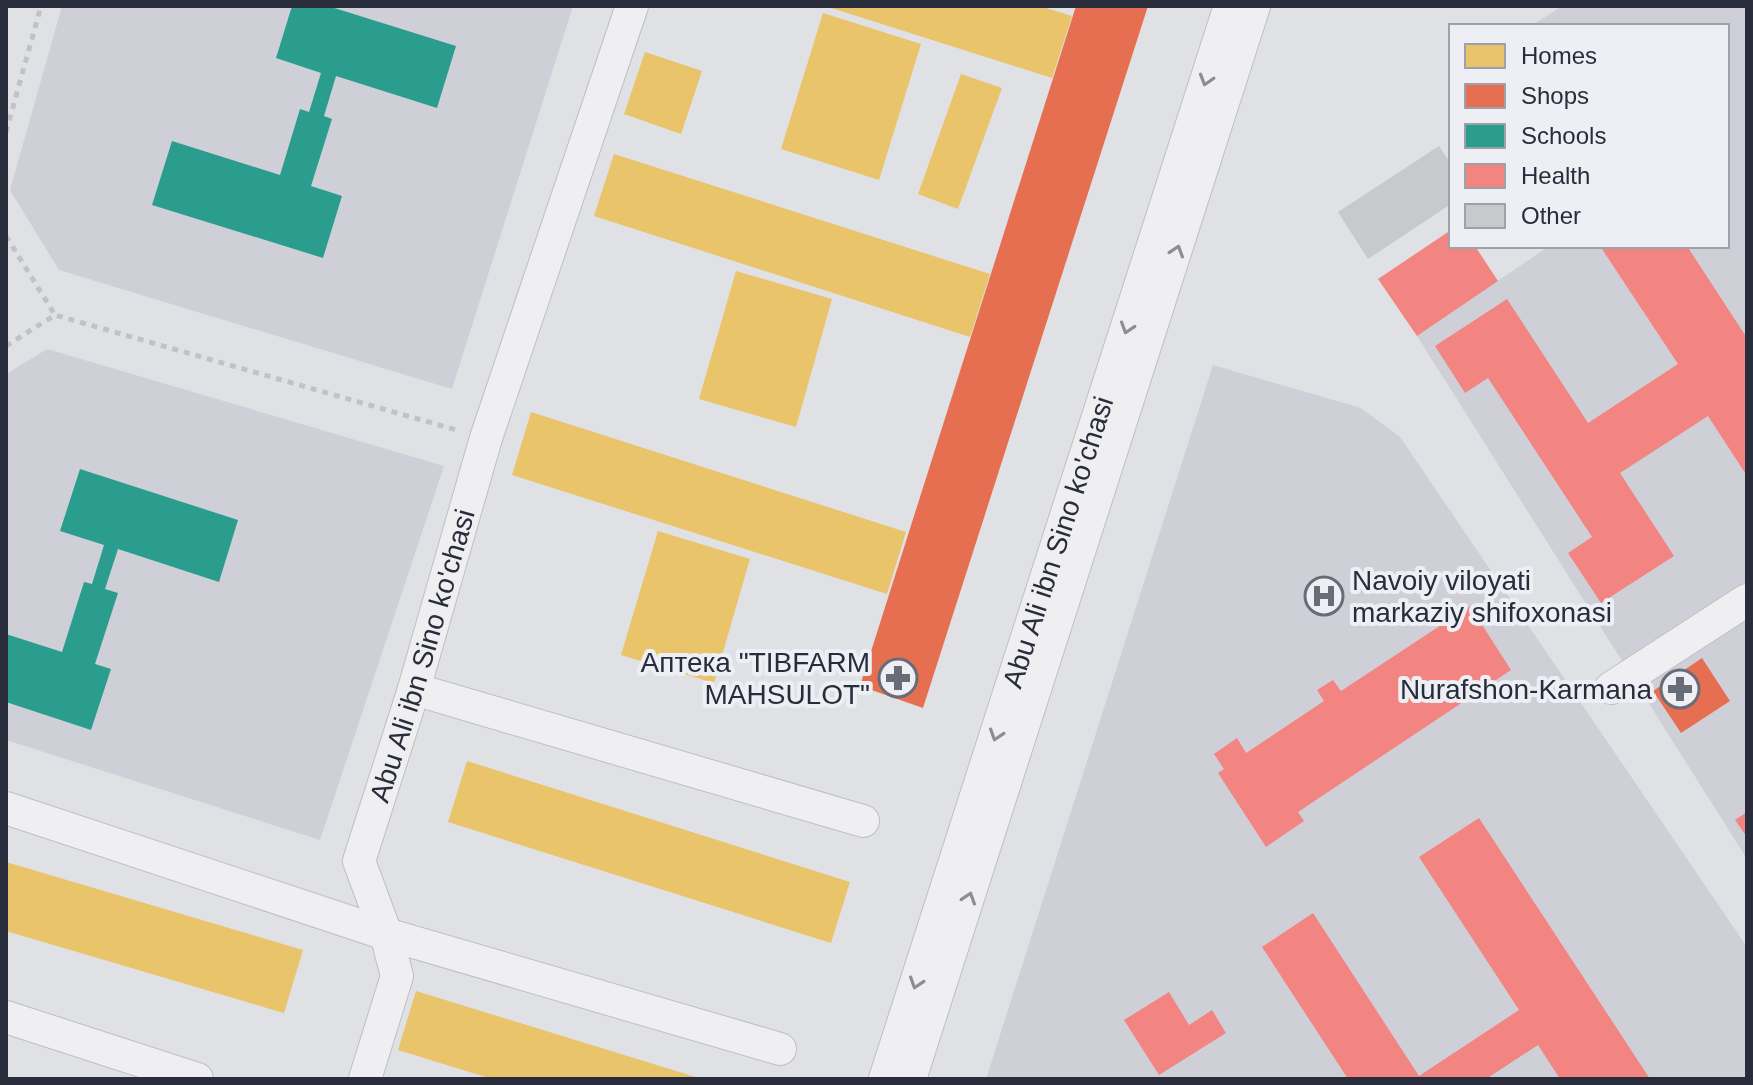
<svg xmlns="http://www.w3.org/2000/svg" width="1753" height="1085" font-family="Arial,sans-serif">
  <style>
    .built { fill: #cfd0d7 }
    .homes { fill: #e9c46a }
    .shops { fill: #e76f51 }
    .schools { fill: #2a9d8f }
    .health { fill: #f28482 }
    .building { fill: #c8c9cc }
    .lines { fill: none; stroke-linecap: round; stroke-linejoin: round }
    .minor-casing { stroke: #bebfc2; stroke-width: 34 }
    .path { stroke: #c1c2c7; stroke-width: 5; stroke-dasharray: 6 6; stroke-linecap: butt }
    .minor { stroke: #efeff1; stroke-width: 32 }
    .oneway { stroke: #8c8e96 }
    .labels { text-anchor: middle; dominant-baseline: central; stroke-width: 8; stroke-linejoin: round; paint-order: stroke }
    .street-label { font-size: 28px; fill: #292d3b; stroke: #edeff4 }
    .poi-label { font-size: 28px; fill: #292d3b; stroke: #edeff4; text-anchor: end }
  </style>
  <rect width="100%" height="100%" fill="#e0e1e4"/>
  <path class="built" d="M62,6H573L452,389L59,270L10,190Z
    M1562,6H1747V859L1417,336L1549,246H1727V26H1531Z
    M47,349L444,466L320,840L6,740V374Z
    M1213,365L1361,408L1400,437L1747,947V1079H986Z"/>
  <path class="homes" d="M825,6H1040L1072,16L1052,78Z
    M823,13L921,44L879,180L781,149Z
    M645,52L702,71L681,134L624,114Z
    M961,74L1002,88L958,209L918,194Z
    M614,154L990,274L970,337L594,216Z
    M736,271L832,299L796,427L699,399Z
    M531,412L906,532L887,594L512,475Z
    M658,531L750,559L714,683L621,655Z
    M467,761L850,882L831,943L448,822Z
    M6,862L303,950L284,1013L6,931Z
    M416,991L699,1078L698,1079H492L398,1050Z"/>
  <path class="shops" d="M1076,6H1148L923,708L860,686Z
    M1702,658L1730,701L1681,733L1653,691Z"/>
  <path class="schools" d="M292,6H328L456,46L437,108L336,76L324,116L332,119L311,186L342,196L323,258L152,205L172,141L280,175L300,109L309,112L321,73L276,58Z
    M80,469L238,520L219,582L118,549L105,589L118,593L95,664L111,669L91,730L6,702V634L62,652L84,582L92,584L104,545L60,531Z"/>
  <path class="health" d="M1451,230V246H1475L1498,281L1417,336L1378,279Z
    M1606,246H1687L1747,338V476L1708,416L1620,473L1674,556L1601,603L1568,553L1592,537L1488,378L1465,393L1435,346L1507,299L1588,423L1678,364L1602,249Z
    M1470,606L1511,670L1298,812L1304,821L1266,847L1218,773L1224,769L1214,754L1237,738L1246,753L1324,701L1317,690L1333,680L1341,691Z
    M1747,812V837L1735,820Z
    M1479,818L1650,1079H1560L1538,1045L1486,1079H1348L1262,947L1313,913L1419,1076L1519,1010L1419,857Z
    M1169,992L1189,1025L1212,1010L1226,1033L1159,1075L1124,1020Z"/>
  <path class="building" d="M1439,146L1451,164V204L1368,259L1338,212Z"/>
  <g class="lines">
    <defs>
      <g id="minor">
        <path d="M1611,688L1747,600"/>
        <path d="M414,689L863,821"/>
        <path d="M6,808L386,934L780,1049"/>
        <path d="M6,1017L197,1079"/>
        <path id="s1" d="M365,1079L397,976L386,934L359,861L414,689L486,438L632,6"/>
        <path id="s2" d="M885,1079L1230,6"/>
        <path d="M910,1079L1254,6"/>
      </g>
    </defs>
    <use href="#minor" class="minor-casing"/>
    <path class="path" d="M6,132L41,6
      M6,236L55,315
      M6,346L55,315L460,431"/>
    <use href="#minor" class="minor"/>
  </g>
  <defs><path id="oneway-chevron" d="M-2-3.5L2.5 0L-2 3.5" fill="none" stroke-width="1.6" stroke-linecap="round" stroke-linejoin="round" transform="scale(2)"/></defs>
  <g class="oneway">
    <use href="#oneway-chevron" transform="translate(1206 80) rotate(107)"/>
    <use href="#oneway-chevron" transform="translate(1177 251) rotate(-72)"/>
    <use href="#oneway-chevron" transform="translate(1127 328) rotate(108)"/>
    <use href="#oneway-chevron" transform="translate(996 735) rotate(108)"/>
    <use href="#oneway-chevron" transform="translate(969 898) rotate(-72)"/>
    <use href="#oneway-chevron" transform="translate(916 983) rotate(108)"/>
  </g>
  <defs>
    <symbol id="hospital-ring" viewBox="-11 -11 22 22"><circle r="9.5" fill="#edeff4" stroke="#696c76" stroke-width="1.5"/><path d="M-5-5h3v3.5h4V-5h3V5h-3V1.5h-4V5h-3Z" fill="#696c76"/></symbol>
    <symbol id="pharmacy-ring" viewBox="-11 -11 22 22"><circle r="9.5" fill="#edeff4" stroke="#696c76" stroke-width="1.5"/><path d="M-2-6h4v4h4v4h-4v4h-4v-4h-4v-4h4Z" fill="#696c76"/></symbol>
  </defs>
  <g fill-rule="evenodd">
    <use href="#hospital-ring" x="1302" y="574" width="44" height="44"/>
    <use href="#pharmacy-ring" x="876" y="656" width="44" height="44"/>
    <use href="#pharmacy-ring" x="1658" y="667" width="44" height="44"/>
  </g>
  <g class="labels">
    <g class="street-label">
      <text stroke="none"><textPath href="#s2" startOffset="564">Abu Ali ibn Sino ko'chasi</textPath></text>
      <text stroke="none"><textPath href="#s1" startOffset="444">Abu Ali ibn Sino ko'chasi</textPath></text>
    </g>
    <g class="poi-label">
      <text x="1352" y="580" text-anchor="start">Navoiy viloyati<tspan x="1352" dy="32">markaziy shifoxonasi</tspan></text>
      <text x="870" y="662">Аптека "TIBFARM<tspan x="870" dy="32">MAHSULOT"</tspan></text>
      <text x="1652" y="689">Nurafshon-Karmana</text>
    </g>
  </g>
  <rect width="1753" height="1085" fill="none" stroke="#292d3b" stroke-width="16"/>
  <rect x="1449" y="24" width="280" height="224" fill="#edeff4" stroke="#9fa1aa" stroke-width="2"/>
  <rect x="1465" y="44" width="40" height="24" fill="#e9c46a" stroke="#9fa1aa" stroke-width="2"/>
  <text x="1521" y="64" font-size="24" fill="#292d3b">Homes</text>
  <rect x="1465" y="84" width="40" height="24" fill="#e76f51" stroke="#9fa1aa" stroke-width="2"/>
  <text x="1521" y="104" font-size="24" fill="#292d3b">Shops</text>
  <rect x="1465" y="124" width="40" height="24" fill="#2a9d8f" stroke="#9fa1aa" stroke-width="2"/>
  <text x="1521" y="144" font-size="24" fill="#292d3b">Schools</text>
  <rect x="1465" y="164" width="40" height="24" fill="#f28482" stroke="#9fa1aa" stroke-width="2"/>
  <text x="1521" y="184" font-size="24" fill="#292d3b">Health</text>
  <rect x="1465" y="204" width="40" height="24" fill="#c8c9cc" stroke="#9fa1aa" stroke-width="2"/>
  <text x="1521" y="224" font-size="24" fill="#292d3b">Other</text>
</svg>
